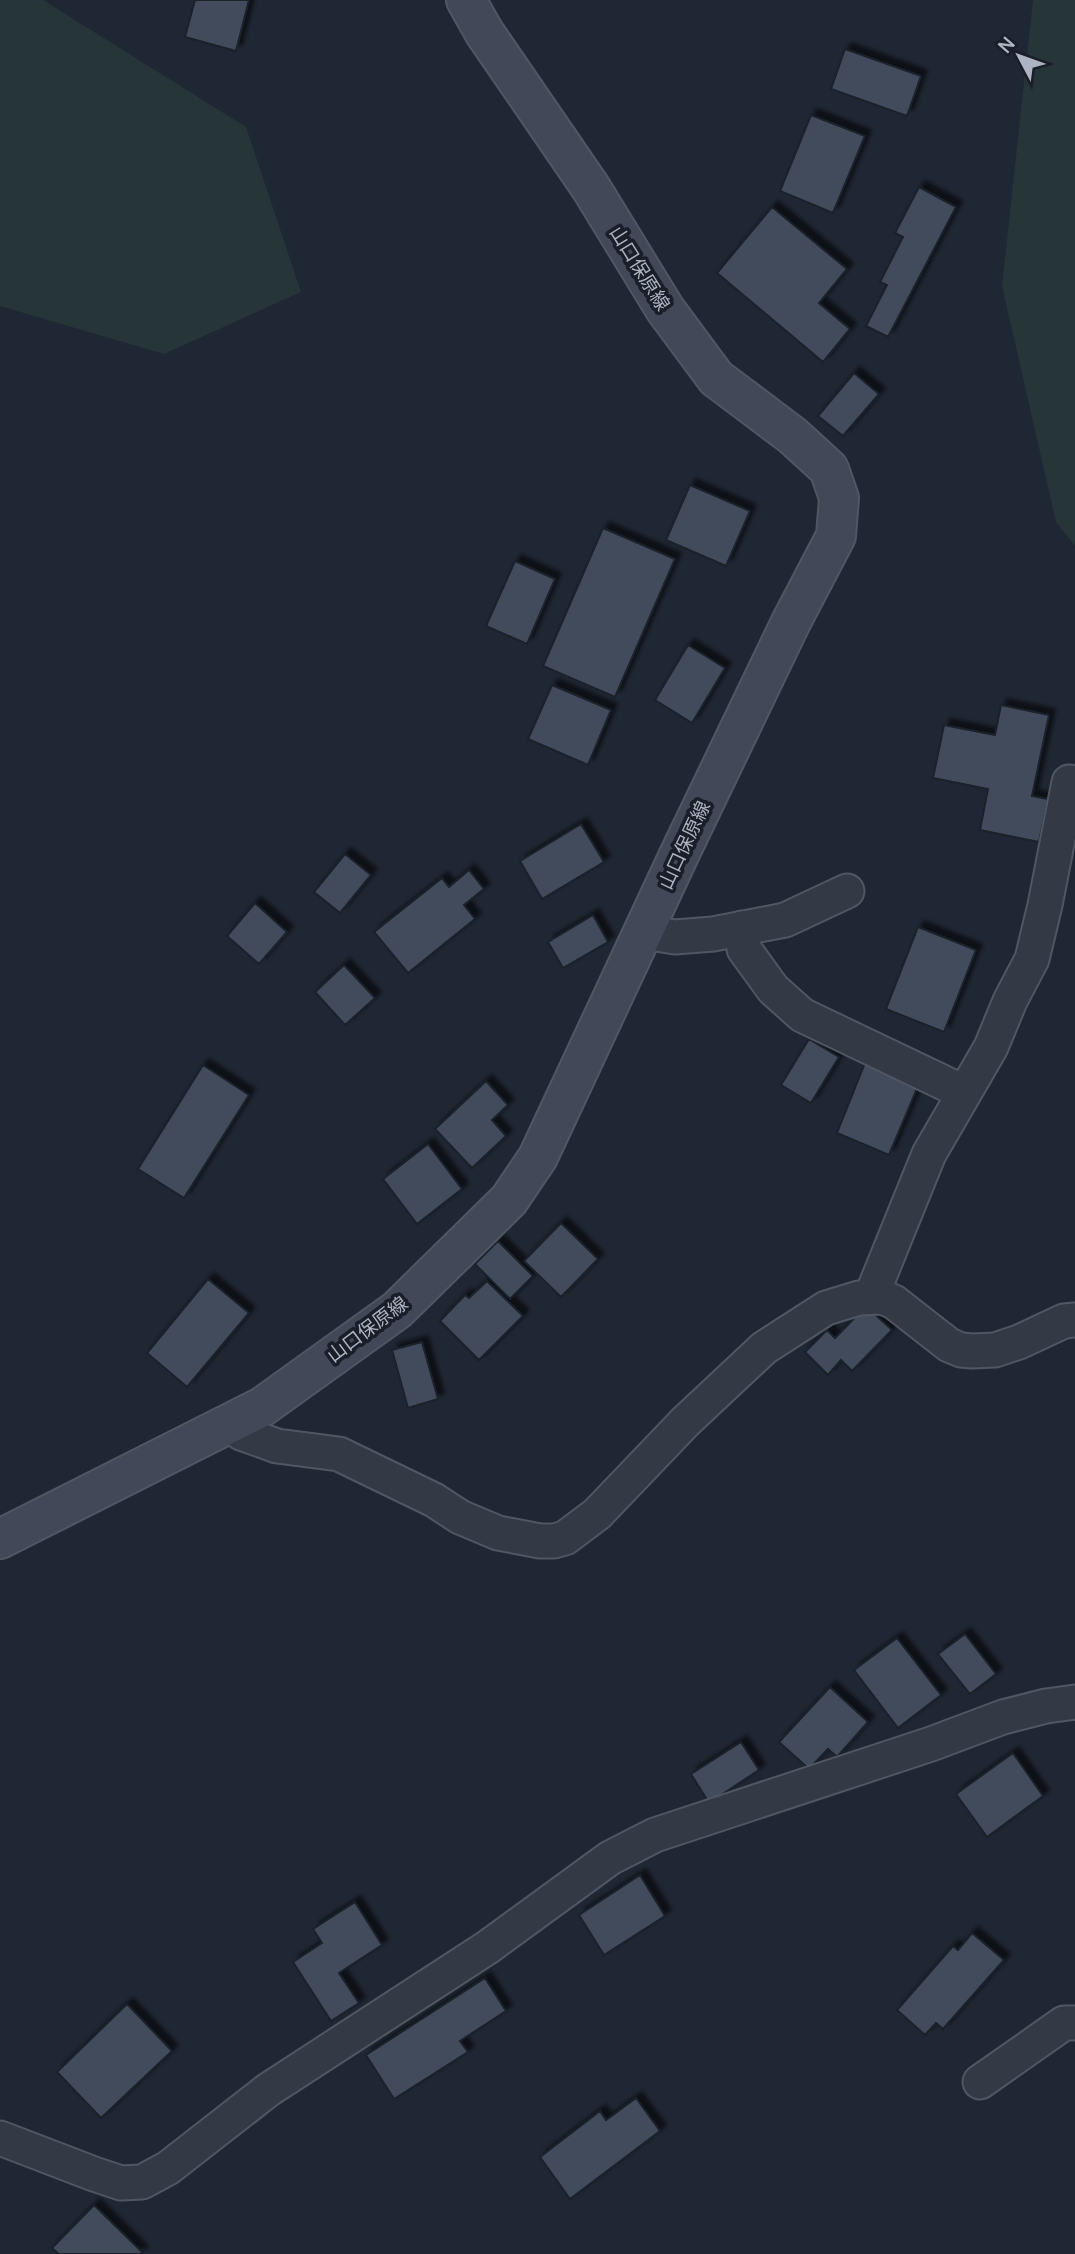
<svg xmlns="http://www.w3.org/2000/svg" width="1075" height="2254" font-family="Manrope,'Noto Sans JP',sans-serif">
  <style>
    .green { fill: #253538 }
    .building { fill: #434c5c; stroke: #1b202b; stroke-width: 2; filter: url(#shadow) }
    .lines { fill: none; stroke-linecap: round; stroke-linejoin: round }
    .street-casing { stroke: #515663; stroke-width: 37 }
    .secondary-casing { stroke: #515663; stroke-width: 42 }
    .street { stroke: #333945; stroke-width: 33 }
    .secondary { stroke: #424858; stroke-width: 38 }
    .labels { text-anchor: middle; dominant-baseline: central; stroke-width: 7; stroke-linejoin: round; paint-order: stroke }
    .street-label { font-size: 19px; fill: #adb3c2; stroke: #191e29 }
  </style>
  <defs>
    <filter id="shadow"><feDropShadow dx="6" dy="-6" stdDeviation="2" flood-color="#0009"/></filter>
  </defs>
  <rect width="100%" height="100%" fill="#202734"/>
  <path class="green" d="M0,0H43L246,127L301,292L164,354L0,306Z
    M1033,0H1075V546L1056,522L1002,286Z"/>
  <path class="building" d="M195,0H249L236,51L185,37Z
    M845,49L921,76L907,116L831,89Z
    M811,115L865,136L833,213L780,191Z
    M919,187L956,207L888,337L866,326L887,285L880,282L903,237L895,233Z
    M772,207L847,269L819,303L850,329L823,362L717,273Z
    M854,373L879,394L843,436L818,416Z
    M690,485L750,511L726,566L666,540Z
    M603,528L675,559L615,697L543,666Z
    M515,561L555,579L527,644L486,626Z
    M688,645L725,668L692,723L655,700Z
    M552,685L611,710L588,765L528,739Z
    M1001,705L1049,715L1032,796L1048,799L1039,842L980,830L988,789L933,778L944,725L995,735Z
    M581,824L604,862L542,899L520,861Z
    M345,854L371,875L340,913L314,892Z
    M469,870L484,889L464,905L475,919L408,973L374,932L442,878L449,887Z
    M255,903L287,932L259,964L227,936Z
    M593,915L608,942L563,968L548,942Z
    M918,927L976,950L944,1032L886,1009Z
    M344,965L375,998L345,1025L315,992Z
    M809,1039L839,1057L811,1103L781,1085Z
    M865,1063L919,1084L889,1155L837,1133Z
    M203,1065L249,1095L184,1198L138,1169Z
    M486,1081L508,1105L492,1120L506,1136L472,1168L435,1129Z
    M428,1144L462,1189L417,1224L383,1179Z
    M561,1223L598,1259L561,1297L524,1261Z
    M498,1241L533,1276L510,1299L475,1264Z
    M208,1279L249,1313L187,1387L147,1353Z
    M487,1281L523,1316L479,1360L440,1321L465,1295L469,1298Z
    M866,1306L892,1330L852,1371L841,1360L828,1375L805,1352L827,1330L835,1338Z
    M422,1342L438,1399L408,1408L392,1350Z
    M965,1634L996,1674L970,1694L938,1654Z
    M897,1638L941,1695L898,1728L854,1670Z
    M830,1687L868,1722L837,1757L828,1749L809,1769L779,1742Z
    M741,1742L759,1770L709,1803L691,1774Z
    M1013,1753L1043,1796L987,1837L956,1794Z
    M640,1875L665,1916L604,1955L579,1915Z
    M355,1902L382,1945L339,1973L359,2003L331,2021L293,1962L322,1943L313,1929Z
    M972,1933L1004,1960L943,2029L936,2023L925,2035L897,2010L953,1946L958,1950Z
    M485,1978L506,2011L460,2041L468,2052L394,2099L366,2055Z
    M127,2004L172,2051L101,2118L57,2072Z
    M636,2098L660,2131L570,2199L540,2157L600,2111L606,2120Z
    M94,2205L142,2252L140,2254H59L52,2248Z"/>
  <g class="lines">
    <defs>
      <path id="street" d="M742,928L744,949L773,989L802,1015L963,1092
        M644,932L675,937L713,934L785,920L847,891
        M871,1297L929,1154L991,1047L1010,1001L1032,959L1045,905L1069,782
        M231,1422L241,1433L277,1446L339,1454L434,1500L460,1517L498,1533L540,1541H554L565,1538L597,1514L685,1422L764,1348L826,1308L859,1298L882,1297L894,1302L949,1345L961,1350L972,1351L995,1350L1019,1342L1064,1321L1075,1320
        M980,2082L1064,2023H1075
        M0,2138L94,2174L121,2183L142,2182L168,2168L268,2090L488,1947L610,1858L655,1835L931,1744L1003,1717L1046,1706L1075,1702"/>
      <path id="secondary" d="M0,1539L262,1407L397,1310L509,1200L538,1157L679,855L791,622L836,536L839,498L829,469L793,436L716,378L665,309L591,188L484,32L466,0"/>
    </defs>
    <use href="#street" class="street-casing"/>
    <use href="#secondary" class="secondary-casing"/>
    <use href="#street" class="street"/>
    <use href="#secondary" class="secondary"/>
  </g>
  <g class="labels">
    <g class="street-label">
      <text transform="translate(640 268) rotate(58)">山口保原線</text>
      <text transform="translate(684 845) rotate(-65)">山口保原線</text>
      <text transform="translate(367 1329) rotate(-37)">山口保原線</text>
    </g>
  </g>
  <g transform="translate(1019 56) rotate(311)" stroke="#191e29" stroke-width="5" paint-order="stroke">
  <path d="M0-5L12 26L0 18L-12 26Z" fill="#adb3c2"/>
  <text y="-10" font-size="19" font-weight="bold" text-anchor="middle" fill="#adb3c2">N</text>
  </g>
</svg>
